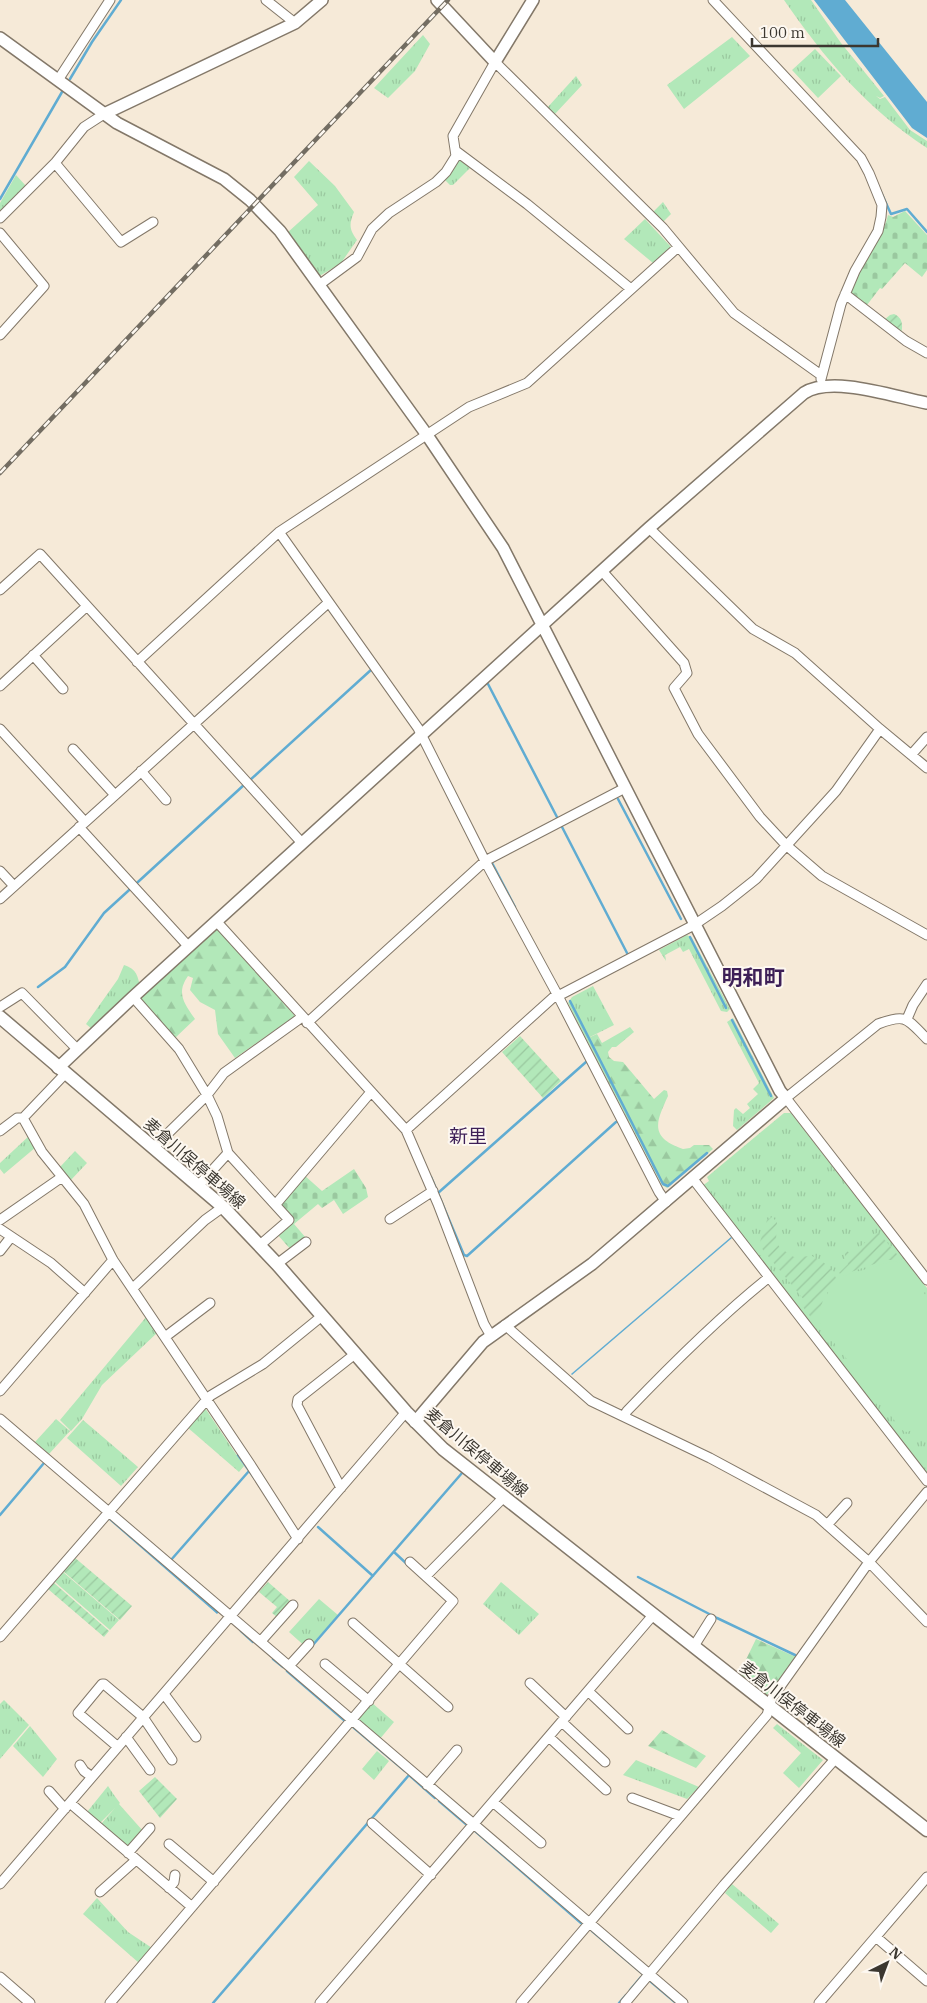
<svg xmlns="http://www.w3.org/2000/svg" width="927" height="2003" font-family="'IBM Plex Serif','Noto Sans JP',serif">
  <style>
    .grass { fill: url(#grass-tufts) }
    .forest { fill: url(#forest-firs) }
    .cemetery { fill: url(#cemetery-stones) }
    .garden { fill: url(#garden-furrows) }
    .pitch { fill: #b2e8b9 }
    .water { fill: #60acd2 }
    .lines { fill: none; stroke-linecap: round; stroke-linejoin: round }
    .stream { stroke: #60acd2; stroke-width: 2.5 }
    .minor-casing { stroke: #837869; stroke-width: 11 }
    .tertiary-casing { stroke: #837869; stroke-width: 14 }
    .secondary-casing { stroke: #837869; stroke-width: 15 }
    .minor { stroke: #fff; stroke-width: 9 }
    .tertiary { stroke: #fff; stroke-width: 11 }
    .secondary { stroke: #fff; stroke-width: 12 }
    .rail-casing { stroke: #736d62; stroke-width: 4.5 }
    .rail { stroke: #fdf8f1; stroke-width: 2.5; stroke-dasharray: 8; stroke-linecap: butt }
    .labels { text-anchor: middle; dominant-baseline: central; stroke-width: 4; stroke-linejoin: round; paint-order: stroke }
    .street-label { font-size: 16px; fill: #3b3730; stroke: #fdf8f1 }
    .quarter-label { font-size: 19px; fill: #3d1f57; stroke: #fdf8f1 }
    .district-label { font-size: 21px; font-weight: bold; fill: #3d1f57; stroke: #fdf8f1 }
  </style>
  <defs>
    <pattern id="grass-tufts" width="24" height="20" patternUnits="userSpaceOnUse" patternTransform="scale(1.25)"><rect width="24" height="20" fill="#b2e8b9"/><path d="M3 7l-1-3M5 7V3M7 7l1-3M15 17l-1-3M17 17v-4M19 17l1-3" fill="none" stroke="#9ac89f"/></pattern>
    <pattern id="forest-firs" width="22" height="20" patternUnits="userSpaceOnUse" patternTransform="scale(1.25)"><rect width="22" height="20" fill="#b2e8b9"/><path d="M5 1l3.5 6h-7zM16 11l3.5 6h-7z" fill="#9ac89f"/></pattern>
    <pattern id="cemetery-stones" width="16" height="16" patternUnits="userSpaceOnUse" patternTransform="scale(1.25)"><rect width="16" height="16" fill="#b2e8b9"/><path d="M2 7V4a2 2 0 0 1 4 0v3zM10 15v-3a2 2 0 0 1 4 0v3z" fill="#9ac89f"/></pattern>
    <pattern id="garden-furrows" width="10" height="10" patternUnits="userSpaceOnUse" patternTransform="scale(1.25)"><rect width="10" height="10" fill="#b2e8b9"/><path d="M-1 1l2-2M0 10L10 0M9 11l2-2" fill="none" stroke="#9ac89f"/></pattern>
  </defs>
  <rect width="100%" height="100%" fill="#f6ead8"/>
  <path class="grass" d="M784,0H811L841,43L884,96L880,98L876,96L880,99L885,97L910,130L927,141V148C867,109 824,58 784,0Z
    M423,35L430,44L415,71L388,98L374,88Z
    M732,37L750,56L684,109L667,85Z
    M815,49L841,76L818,98L792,70Z
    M576,76L582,85L554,115L547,108Z
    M458,159L470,168L453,185H450L444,179Z
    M309,161L335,186L354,212C349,224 349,229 357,240L341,263L318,277L287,233L318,205L294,177Z
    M16,175L26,186L0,211V203Z
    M663,202L671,214L663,222L653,212Z
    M645,219L671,247L653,263L624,239Z
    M687,935L692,938L730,1009L727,1012L721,1011L689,949L683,952L680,947L665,955L666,961L659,950Z
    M124,965C136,969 137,974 140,985L93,1030L86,1024L118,979Z
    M593,986L614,1025L586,1039L568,1003L572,997Z
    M733,1018L774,1098L737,1130L733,1126L734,1110L736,1108L743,1114L750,1108L747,1104L758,1094L753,1089L759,1083L727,1022Z
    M784,1113H791L927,1288V1473L702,1186L709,1181L707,1177Z
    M30,1135L36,1147L4,1174L0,1169V1163Z
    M75,1151L87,1163L70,1181L60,1167Z
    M147,1316L158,1332L102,1385L82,1419L71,1431L60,1420Z
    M205,1408L244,1466L239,1472L187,1427Z
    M56,1419L70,1431L49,1454L35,1442Z
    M83,1420L138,1467L121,1486L67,1438Z
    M63,1572L119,1620L110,1630L55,1582Z
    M501,1582L539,1614L519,1635L483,1604Z
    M319,1599L338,1615L308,1649L289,1632Z
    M4,1700L29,1725L0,1759V1704Z
    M371,1702L394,1722L379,1740L357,1718Z
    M777,1724L823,1760L799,1788L783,1773L801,1753L773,1728Z
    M30,1726L57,1759L43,1777L13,1746Z
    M377,1751L389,1761L374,1780L362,1769Z
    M636,1760L699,1787L687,1799L623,1775Z
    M108,1786L114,1795L93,1817L87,1812Z
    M114,1795L120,1803L119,1804L143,1831L128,1848L101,1824L115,1808L100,1823L93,1817Z
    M732,1884L779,1924L771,1933L725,1893Z
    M97,1898L128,1932L152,1948L139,1963L83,1914Z"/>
  <path class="forest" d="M217,929L295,1016L235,1058L218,1034L215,1010L200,1002L190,990L193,978L188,976C176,993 184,1003 195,1019L175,1038L140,998Z
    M630,1027L634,1032L616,1047H612L608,1052L609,1057L614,1061L623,1062L654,1099L664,1090L667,1091L668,1096C656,1122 649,1137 683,1149L690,1148L694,1145H709L713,1149L667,1188L662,1185L586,1039L597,1034L602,1043Z
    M756,1639L796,1657L766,1696L739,1674Z
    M662,1730L706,1756L696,1768L648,1746Z"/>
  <path class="cemetery" d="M905,211L927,235V270L922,277L905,263L882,289L880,288L867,305L850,292C860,267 882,241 888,215L893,217Z
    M354,1169L366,1188L368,1197L343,1214L334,1200L322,1208L318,1204L294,1224L306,1238L292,1251L277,1234L292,1222L281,1204L304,1175L322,1191Z"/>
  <path class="garden" d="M894,314C903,318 903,325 901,335L884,320L890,315Z
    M520,1036L561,1081L543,1098L502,1052Z
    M772,1217L777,1222L776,1241L780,1248L794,1257L812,1256L823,1262L831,1269L836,1278L837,1281C820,1294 824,1309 813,1320L803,1307L805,1301L759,1245L767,1220Z
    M878,1232L902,1260H886L842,1275L839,1273L848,1264L845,1259V1253L847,1251L851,1254Z
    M74,1557L132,1606L120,1620L63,1571Z
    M268,1582L291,1602L277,1617L272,1613L277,1607L259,1592Z
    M54,1583L109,1631L104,1637L48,1589Z
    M155,1777L177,1799L160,1818L139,1791Z"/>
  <path class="pitch" d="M893,1261L901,1263L927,1297V1421L914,1430L906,1432L902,1430L821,1326L820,1317L822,1305L830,1288L843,1276Z"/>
  <path class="water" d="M814,0H845L927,102V138L912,128Z
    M731,1237L732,1238L572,1375L571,1374Z
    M110,1518L219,1612L217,1614L108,1519Z"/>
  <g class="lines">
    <path class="stream" d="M70,79L92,42L121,0
      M880,190L891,214L907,209L927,232
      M0,199L62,92
      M488,684L558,819
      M249,781L372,669
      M618,799L681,919
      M561,825L627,953
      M491,861L515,907
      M690,937L726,1008
      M38,987L65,967L104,913L245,784
      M570,1001L663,1184L668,1186L707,1153
      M732,1020L771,1096
      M431,1177L464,1255L467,1256L616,1122
      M438,1193L586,1062
      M238,1455L255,1479
      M0,1515L44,1463
      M318,1527L373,1576
      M394,1552L408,1565
      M171,1560L249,1471
      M638,1577L717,1618L795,1655
      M241,1631L253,1642
      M312,1646L462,1473
      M273,1659L283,1667
      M287,1671L345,1721
      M353,1727L405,1771
      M439,1801L467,1825
      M475,1831L581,1923
      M592,1931L644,1975
      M650,1981L676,2003
      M630,1990L641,1977
      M213,2003L409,1775L435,1798
      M619,2003L626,1995"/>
    <defs>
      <path id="minor" d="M266,0L295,23
        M713,0L861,158L869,173L882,205L881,217L878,231L855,271L841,304L821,379
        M58,80L110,0
        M456,151L527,204L631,289
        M55,163L121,242L153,222
        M0,218L55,163L84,127L104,114
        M0,233L44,286L0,335
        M319,285L357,257L372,229L389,213L436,182L446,172L456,156L453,136L495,62L663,228L734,313L821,375
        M845,294L906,341L927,353
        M649,528L753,629L795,653L880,729L927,768
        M279,532L418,728L485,861L557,994L659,1192L666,1202
        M602,571L684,663L687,673L674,688L698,734L760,817L786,845L822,876L927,935
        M0,590L40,554L302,843
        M33,655L63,689
        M137,662L279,532L469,407L527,383L678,247
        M0,686L87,606
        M0,729L85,822
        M73,749L115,795
        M911,755L927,737
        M141,771L166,800
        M79,827L189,947
        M0,871L14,886
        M0,899L328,603
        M217,922L406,1130L438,1204L484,1324L491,1336
        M558,996L694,925L722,906L756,879L836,791L880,729
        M133,997L179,1049L207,1095L217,1116L228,1153L289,1220L260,1245
        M0,1007L22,993L77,1049
        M907,1019L913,1005L927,984
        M307,1023L485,861L625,788
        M927,1039C907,1019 907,1013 878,1024L786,1098L927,1280
        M23,1118L42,1152L84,1204L113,1260L250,1464L298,1539
        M406,1130L557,994
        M0,1131L17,1118H23L65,1074
        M153,1148L207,1095L224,1073L302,1017
        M693,1179L927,1481
        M198,1186L228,1153
        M276,1204L371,1092
        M390,1219L433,1191
        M0,1220L62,1177
        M0,1229L51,1263L85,1293
        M0,1251L11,1237
        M277,1264L306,1242
        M133,1288L205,1220L223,1207
        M505,1325L591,1401L710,1458L816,1515L869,1562L927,1622
        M165,1337L210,1303
        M0,1391L113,1260
        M624,1416L627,1411C672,1364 718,1318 768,1278
        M0,1419L683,2003
        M341,1488L297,1405L298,1399L355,1354
        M827,1525L847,1503
        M426,1576L504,1497
        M353,1623L448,1707
        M0,1637L210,1396L263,1364L322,1316
        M261,1641L293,1605
        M694,1646L711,1619
        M325,1664L369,1701
        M289,1666L309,1644
        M530,1683L566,1717
        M588,1691L628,1729
        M164,1694L196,1737
        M562,1722L605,1762
        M126,1737L150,1770
        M549,1737L606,1790
        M118,1747L78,1713L102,1684H104L143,1717L172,1760
        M80,1765L84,1771L92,1777
        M427,1785L457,1750
        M49,1791L65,1809
        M632,1798L680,1816
        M493,1802L541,1843
        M70,1803L192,1907
        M372,1823L431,1875
        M169,1844L214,1882
        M128,1853L150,1828
        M0,1884L406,1412
        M169,1888L174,1882L175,1875
        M100,1892L136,1860
        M876,1937L927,1981
        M0,1977L30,2003
        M110,2003L453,1601L410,1562
        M320,2003L654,1614
        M521,2003L767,1715L772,1698L869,1562L927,1492
        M625,2003L724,1885L836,1758
        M819,2003L927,1877"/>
      <path id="tertiary" d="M437,0L495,62L533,0
        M0,38L117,123L224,179L250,200L280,231L427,435L503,548L780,1091L786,1098L592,1264L483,1342L415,1422
        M104,114L295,23L322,0
        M58,1068L133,997L649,528L804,393C832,375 895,397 927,403"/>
      <path id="secondary" d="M0,1017L223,1207L277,1264L406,1412L443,1449L927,1830"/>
    </defs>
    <use href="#minor" class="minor-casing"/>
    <use href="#tertiary" class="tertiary-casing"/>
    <use href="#secondary" class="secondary-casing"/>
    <use href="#minor" class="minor"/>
    <use href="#tertiary" class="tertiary"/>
    <use href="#secondary" class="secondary"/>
    <defs>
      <path id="rail" d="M0,473L448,0"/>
    </defs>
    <use href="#rail" class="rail-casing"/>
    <use href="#rail" class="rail"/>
  </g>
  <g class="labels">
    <g class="street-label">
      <text transform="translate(195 1163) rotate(41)">麦倉川俣停車場線</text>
      <text transform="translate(477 1452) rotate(40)">麦倉川俣停車場線</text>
      <text transform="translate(793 1704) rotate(38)">麦倉川俣停車場線</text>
    </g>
    <g class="quarter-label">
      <text x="468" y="1136">新里</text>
    </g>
    <g class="district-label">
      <text x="753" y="977">明和町</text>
    </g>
  </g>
  <g transform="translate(887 1963) rotate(42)" stroke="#fdf8f1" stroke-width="4" paint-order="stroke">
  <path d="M0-4L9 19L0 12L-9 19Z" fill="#3b3730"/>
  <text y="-8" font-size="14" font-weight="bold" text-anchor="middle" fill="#3b3730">N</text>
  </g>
  <path d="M752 38v8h126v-8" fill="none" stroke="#3b3730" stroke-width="2.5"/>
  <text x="760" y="38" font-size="15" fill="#3b3730" stroke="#fdf8f1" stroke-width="4" paint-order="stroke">100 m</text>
</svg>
